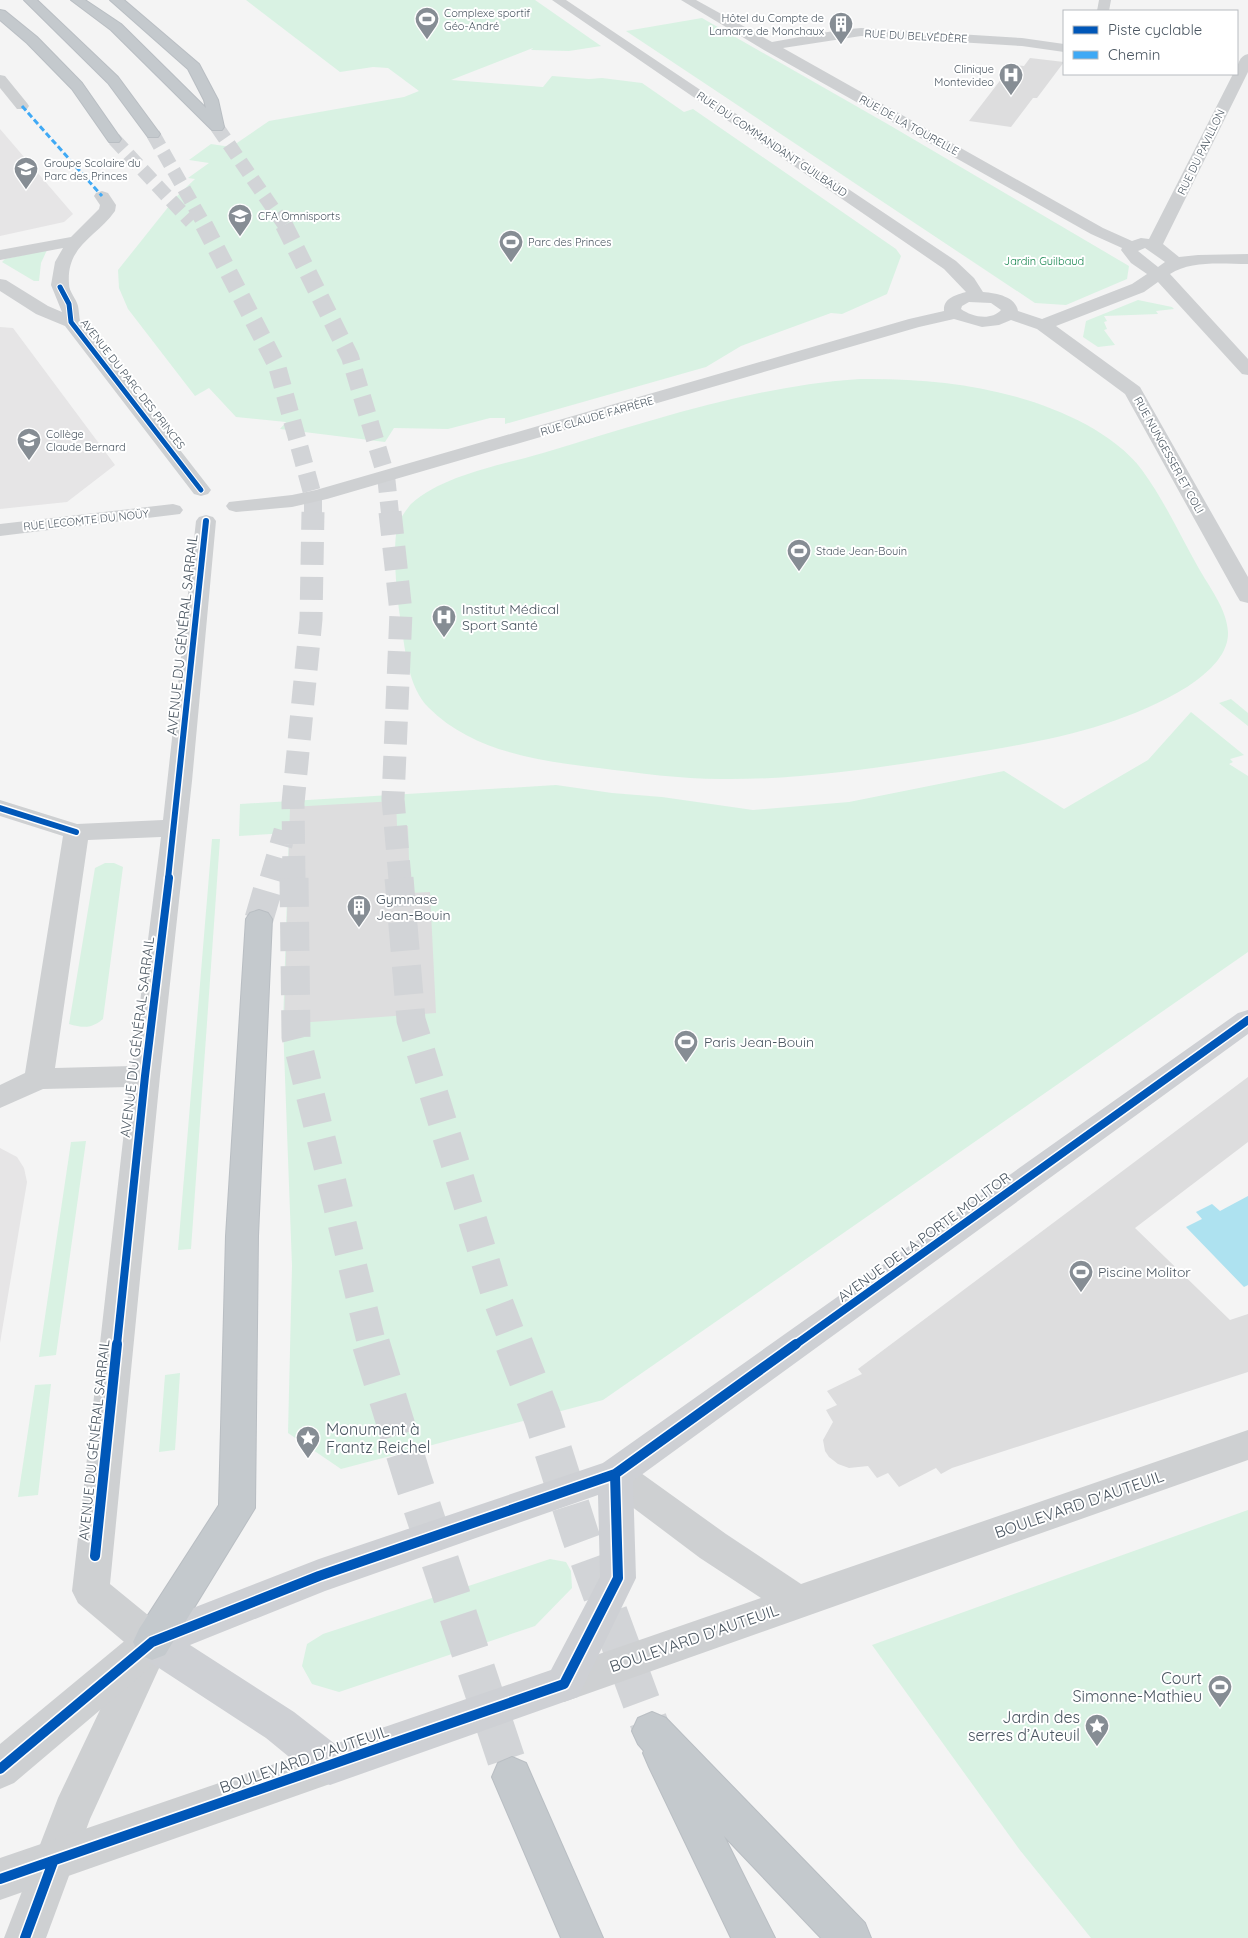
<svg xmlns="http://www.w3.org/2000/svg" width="1248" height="1938" font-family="Quicksand,sans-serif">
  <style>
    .education { fill: #e6e5e6 }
    .green { fill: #d9f2e3 }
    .water { fill: #aee2f0 }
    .building { fill: #ddddde }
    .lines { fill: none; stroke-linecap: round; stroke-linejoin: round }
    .trunk-tunnel-far4 { stroke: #d2d4d7; stroke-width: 14; stroke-dasharray: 14 7; stroke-linecap: butt }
    .trunk-tunnel-far3 { stroke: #d2d4d7; stroke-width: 18; stroke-dasharray: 18 9; stroke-linecap: butt }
    .trunk-tunnel-far2 { stroke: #d2d4d7; stroke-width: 23; stroke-dasharray: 23 12; stroke-linecap: butt }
    .trunk-tunnel-far1 { stroke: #d2d4d7; stroke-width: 29; stroke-dasharray: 29 15; stroke-linecap: butt }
    .trunk-tunnel { stroke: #d2d4d7; stroke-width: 38; stroke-dasharray: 38 19; stroke-linecap: butt }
    .trunk-casing { stroke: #b9bec3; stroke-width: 2 }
    .minor { fill: #ced0d2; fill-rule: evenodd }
    .tertiary { fill: #ced0d2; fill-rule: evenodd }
    .secondary { fill: #ced0d4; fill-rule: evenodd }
    .trunk { fill: #c4c9cd; fill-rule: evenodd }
    .quiet { stroke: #3fa9f5; stroke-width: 3; stroke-dasharray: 6 3; stroke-linecap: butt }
    .cycleway-far3-casing { stroke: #fff; stroke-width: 7 }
    .cycleway-far2-casing { stroke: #fff; stroke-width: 9 }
    .cycleway-far1-casing { stroke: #fff; stroke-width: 11 }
    .cycleway-casing { stroke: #fff; stroke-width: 13 }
    .cycleway-far3 { stroke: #0057b8; stroke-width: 5 }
    .cycleway-far2 { stroke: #0057b8; stroke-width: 6 }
    .cycleway-far1 { stroke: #0057b8; stroke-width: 8 }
    .cycleway { stroke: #0057b8; stroke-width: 10 }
    .labels { text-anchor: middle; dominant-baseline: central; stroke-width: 4; stroke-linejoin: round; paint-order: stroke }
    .far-poi-label { font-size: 11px; fill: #4a5661; stroke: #fff; text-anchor: start }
    .far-street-label { font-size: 11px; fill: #4a5661; stroke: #fff }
    .far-park-label { font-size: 11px; fill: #17864f; stroke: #fff }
    .poi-label { font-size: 14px; fill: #4a5661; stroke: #fff; text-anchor: start }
    .street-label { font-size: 14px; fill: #4a5661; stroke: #fff }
    .near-poi-label { font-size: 16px; fill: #4a5661; stroke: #fff; text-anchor: end }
    .near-street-label { font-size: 16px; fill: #4a5661; stroke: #fff }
  </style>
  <rect width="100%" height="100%" fill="#f4f4f4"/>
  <path class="education" d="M0,129L73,214L64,222L0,236Z
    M0,327L13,328L115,465L67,502L0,509Z
    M0,1148L17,1157L24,1168L27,1182L0,1343Z"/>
  <path class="green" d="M246,0H535L601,46L569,51L531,50L533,48L451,80L543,87L552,76L589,79L602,78L642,83L684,112L693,109L896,249L901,256L887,294L842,314L831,313L741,346L706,367L505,424V418H490L448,429L394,428L385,442L280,429L286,422L236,417L209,388L195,396L128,309L119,288L118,270L177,196L195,179L188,178L209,163L189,160L211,144L231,147L269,121L404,97L419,91L388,68L373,67L340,72Z
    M702,18L891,126L1129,266L1127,279L1066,305L1035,303L626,31Z
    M47,250L41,263L39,281H34L2,262L5,259Z
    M1138,300L1172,307L1174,309L1156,311L1158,314L1104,316L1107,321L1104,322L1107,329L1104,330L1115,345L1098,347L1083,337L1086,321Z
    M860,379C938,378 1018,388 1087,425C1108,437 1128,451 1142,470C1164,500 1180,535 1198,567C1209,587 1227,609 1228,632C1229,656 1205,675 1187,687C1117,730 1034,743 954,756C877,768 799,780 721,779C680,779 639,773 599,768C540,761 473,752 429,708C408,687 405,650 401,622C397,600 391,541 399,521C400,519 409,506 411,504C443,475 502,465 543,453C647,422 751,386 860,379Z
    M1231,699L1248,713V726L1219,703Z
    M1191,712L1244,755L1230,759L1233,762L1229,764L1248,776V952L603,1400L341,1469L288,1433L292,1266L283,1024L289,833L239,836L240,804L556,785L612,793L662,797L753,810L849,802L1004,771L1064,809L1148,760Z
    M212,839H220L191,1249L178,1250Z
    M105,863H114L123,867L103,1019C91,1029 83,1028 69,1024L95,868Z
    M86,1141L56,1355L39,1357L71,1142Z
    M180,1373L175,1450L159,1452L165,1375Z
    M51,1384L38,1495L18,1497L35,1385Z
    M1248,1510V1938H1091L1019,1849L872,1645Z
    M550,1559L566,1562L571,1571L572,1588L535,1626L339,1692L312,1684L302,1666L307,1644L323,1634Z"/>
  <path class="water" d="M1248,1196V1285L1244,1287L1186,1227L1202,1219L1196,1212L1212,1204L1220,1211Z"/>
  <path class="building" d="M1030,58L1064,62L1037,98H1033L1011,127L969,121L1012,65L1024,66Z
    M396,801L397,826H408L410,893L430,892L436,1013L284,1024L290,807Z
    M1248,1077V1142L1135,1228L1230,1320L1248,1314V1372L952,1468L941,1474L936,1468L899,1487L888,1473L877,1478L868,1466L849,1468L838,1464L829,1457L825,1451L823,1440L833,1422L826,1410L837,1405L827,1391L862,1374L858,1369Z"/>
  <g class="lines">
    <path class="trunk-tunnel-far4" d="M217,127L285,226
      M153,134L205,226
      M114,139L191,222"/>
    <path class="trunk-tunnel-far3" d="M204,225L277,366L313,496V513
      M284,225L350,357L386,476L390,513"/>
    <path class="trunk-tunnel-far2" d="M390,512L401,612L393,799L400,879
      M271,879L285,831
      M294,879L293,803L311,619L313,512"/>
    <path class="trunk-tunnel-far1" d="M294,878L296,1037L372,1345
      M399,878L411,1020L495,1293L515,1345
      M259,919L271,878"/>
    <path class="trunk-tunnel" d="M371,1344L413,1480L512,1777
      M514,1344L543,1419L580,1535L652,1731"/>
    <defs>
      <path id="trunk" d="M24,0H37L118,77L160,134L158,137H148L108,83Z
        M71,0H85L121,24L206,108L204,100L188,69L110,0H124L199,64L218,100L224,127L222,130H212L111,30Z
        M0,10L5,11L37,37L82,83L121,139L119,142H109L72,89L27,43L0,20Z
        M259,910L268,913L272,919L258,1236L255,1508L165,1655L152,1660L139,1655L133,1642L139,1629L219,1505L226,1236L246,919L250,913Z
        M652,1712L666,1718L865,1923L871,1938H821L724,1836L775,1938H731L649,1767L643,1753L644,1751L638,1744L632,1731L638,1718Z
        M512,1757L526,1763L603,1938H561L492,1777L498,1763Z"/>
    </defs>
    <use href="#trunk" class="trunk-casing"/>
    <path class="minor" d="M552,0H566L956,261L974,278L983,292C997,293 1016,297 1018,311L1042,319L1132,284L1147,274L1131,263L1121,250L1122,248L1091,234L764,50L681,0H696L772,42L839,30L861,28L1022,38L1064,44V52L1022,46L861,36L783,48L1103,228L1132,241L1141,238L1149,239L1233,74H1237C1237,65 1239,56 1248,54V72L1163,244L1179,257L1198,255L1248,254V264C1223,264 1191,260 1170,274L1248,359V375L1242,374L1158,282L1144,292L1056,326L1140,387L1248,577V603L1240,601L1237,596L1125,394L1037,329L1011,320L999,325L982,327L954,319L919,327L327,499L292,507L236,512L229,510L226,506L229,502L292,495L316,490L909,319L944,311C943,298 956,295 966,292L944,269ZM1145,248L1165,262L1158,267L1138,251ZM969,302L991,303L1001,310C991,321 972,317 961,309L962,306Z
      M1099,0H1111L1109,11H1097Z
      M0,75L5,76L27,103L29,106L27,109H17L0,88Z
      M102,191L108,193L116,205L115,211C97,237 66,245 69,284C69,292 76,298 78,306C79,311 79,316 80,321L208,486L211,490L208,494L201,496L194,494L65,326L36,314L0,291V279L6,280L48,306L62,312L51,285L55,262L63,248L0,260V250L71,237L99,209L100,205L94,196L96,193Z
      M173,504L180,506L183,510L180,514L0,536V524Z
      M206,515L213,517L216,521L192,781L160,1076L110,1584L165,1629L171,1642L90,1819L46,1938H4L58,1798L130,1647L78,1603L72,1591L129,1087L43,1089L0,1108V1085L25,1073L63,836L0,816V800L77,824L163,820L196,521L199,517ZM161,837L132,1066L55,1068L88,840Z"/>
    <path class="tertiary" d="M1248,1430V1460L564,1702L550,1697L545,1684L550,1671L761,1598L700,1558L603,1485L597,1474L603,1463L615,1459L627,1463L726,1534L801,1584Z
      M152,1624L165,1629L171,1642L165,1655L14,1783L0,1789V1744L139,1629Z
      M330,1745L344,1751L350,1765L344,1779L0,1900V1858Z"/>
    <path class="secondary" d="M1248,1010V1034L633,1481L636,1578L578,1697L330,1785L316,1779L266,1738L139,1655L133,1642L139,1629L319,1559L603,1463L1238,1013ZM598,1495L600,1577L551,1670L335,1744L294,1712L190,1645L325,1591Z"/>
    <use href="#trunk" class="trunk"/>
    <path class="quiet" d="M22,106L102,196"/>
    <defs>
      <path id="cycleway-far3" d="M60,287L69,304L71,322L201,490"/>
      <path id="cycleway-far2" d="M0,808L76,832
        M168,879L206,521"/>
      <path id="cycleway-far1" d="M117,1345L145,1076L169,878
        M795,1345L1248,1020"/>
      <path id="cycleway" d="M95,1556L117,1344
        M0,1769L152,1642L319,1576L615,1474L796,1344
        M0,1879L564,1684L618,1578L615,1474
        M25,1938L53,1862"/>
    </defs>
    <use href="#cycleway-far3" class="cycleway-far3-casing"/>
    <use href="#cycleway-far2" class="cycleway-far2-casing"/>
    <use href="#cycleway-far1" class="cycleway-far1-casing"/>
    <use href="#cycleway" class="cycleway-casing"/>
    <use href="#cycleway-far3" class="cycleway-far3"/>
    <use href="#cycleway-far2" class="cycleway-far2"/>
    <use href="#cycleway-far1" class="cycleway-far1"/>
    <use href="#cycleway" class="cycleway"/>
  </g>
  <defs>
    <symbol id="stadium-pin" viewBox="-11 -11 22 30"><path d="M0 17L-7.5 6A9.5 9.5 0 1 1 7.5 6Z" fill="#868d94" stroke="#fff"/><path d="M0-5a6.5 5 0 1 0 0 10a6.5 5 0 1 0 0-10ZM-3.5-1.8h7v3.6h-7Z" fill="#fff"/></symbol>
    <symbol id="building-pin" viewBox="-11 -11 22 30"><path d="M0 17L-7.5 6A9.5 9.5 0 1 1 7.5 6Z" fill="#868d94" stroke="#fff"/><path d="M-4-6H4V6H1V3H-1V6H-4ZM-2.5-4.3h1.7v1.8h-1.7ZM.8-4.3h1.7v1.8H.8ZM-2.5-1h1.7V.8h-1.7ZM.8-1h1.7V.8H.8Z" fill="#fff"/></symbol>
    <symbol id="hospital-pin" viewBox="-11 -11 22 30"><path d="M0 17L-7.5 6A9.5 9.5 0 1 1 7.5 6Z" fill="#868d94" stroke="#fff"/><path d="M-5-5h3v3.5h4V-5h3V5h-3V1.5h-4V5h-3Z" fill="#fff"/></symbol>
    <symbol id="school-pin" viewBox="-11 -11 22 30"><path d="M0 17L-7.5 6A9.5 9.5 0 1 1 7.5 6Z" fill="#868d94" stroke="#fff"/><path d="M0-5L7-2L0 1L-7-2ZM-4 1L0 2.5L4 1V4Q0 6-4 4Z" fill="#fff"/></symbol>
    <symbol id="university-pin" viewBox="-11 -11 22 30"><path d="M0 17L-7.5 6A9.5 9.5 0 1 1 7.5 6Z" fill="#868d94" stroke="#fff"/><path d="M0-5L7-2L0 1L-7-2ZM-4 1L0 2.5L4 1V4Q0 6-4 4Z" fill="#fff"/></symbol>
    <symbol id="sight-pin" viewBox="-11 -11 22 30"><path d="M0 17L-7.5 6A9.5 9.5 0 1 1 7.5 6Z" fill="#868d94" stroke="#fff"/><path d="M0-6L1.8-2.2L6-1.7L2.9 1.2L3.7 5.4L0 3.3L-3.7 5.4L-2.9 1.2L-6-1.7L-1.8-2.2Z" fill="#fff"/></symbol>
  </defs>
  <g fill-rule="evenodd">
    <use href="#stadium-pin" x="413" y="5" width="28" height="38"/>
    <use href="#building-pin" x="827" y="10" width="28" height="38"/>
    <use href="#hospital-pin" x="997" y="61" width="28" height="38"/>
    <use href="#school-pin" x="12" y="155" width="28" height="38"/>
    <use href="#university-pin" x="226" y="202" width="28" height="38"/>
    <use href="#stadium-pin" x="497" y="228" width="28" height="38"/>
    <use href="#school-pin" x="15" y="426" width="28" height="38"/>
    <use href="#stadium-pin" x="785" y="537" width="28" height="38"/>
    <use href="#hospital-pin" x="430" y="603" width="28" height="38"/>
    <use href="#building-pin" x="345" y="893" width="28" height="38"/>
    <use href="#stadium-pin" x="672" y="1028" width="28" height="38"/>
    <use href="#stadium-pin" x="1067" y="1258" width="28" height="38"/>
    <use href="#sight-pin" x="294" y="1424" width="28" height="38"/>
    <use href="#stadium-pin" x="1206" y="1673" width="28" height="38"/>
    <use href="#sight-pin" x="1083" y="1712" width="28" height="38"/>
  </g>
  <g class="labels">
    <g class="far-poi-label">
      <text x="444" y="13">Complexe sportif<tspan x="444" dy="13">Géo-André</tspan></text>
      <text x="824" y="18" text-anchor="end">Hôtel du Compte de<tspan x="824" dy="13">Lamarre de Monchaux</tspan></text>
      <text x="994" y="69" text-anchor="end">Clinique<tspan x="994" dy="13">Montevideo</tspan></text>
      <text x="44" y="163">Groupe Scolaire du<tspan x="44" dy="13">Parc des Princes</tspan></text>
      <text x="258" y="216">CFA Omnisports</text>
      <text x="528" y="242">Parc des Princes</text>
      <text x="46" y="434">Collège<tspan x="46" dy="13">Claude Bernard</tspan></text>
      <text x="816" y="551">Stade Jean-Bouin</text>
    </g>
    <g class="far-street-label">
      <text transform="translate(916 36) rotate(3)">RUE DU BELVÉDÈRE</text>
      <text transform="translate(909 125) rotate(29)">RUE DE LA TOURELLE</text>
      <text transform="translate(772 144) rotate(34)">RUE DU COMMANDANT GUILBAUD</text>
      <text transform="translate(1201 152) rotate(-64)">RUE DU PAVILLON</text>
      <text transform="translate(133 384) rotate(52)">AVENUE DU PARC DES PRINCES</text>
      <text transform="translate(597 416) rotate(-16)">RUE CLAUDE FARRÈRE</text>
      <text transform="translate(1169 455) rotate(61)">RUE NUNGESSER ET COLI</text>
      <text transform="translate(86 520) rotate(-6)">RUE LECOMTE DU NOÜY</text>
    </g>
    <g class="far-park-label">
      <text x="1044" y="261">Jardin Guilbaud</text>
    </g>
    <g class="poi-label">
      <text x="462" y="609">Institut Médical<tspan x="462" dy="16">Sport Santé</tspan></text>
      <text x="376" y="899">Gymnase<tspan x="376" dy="16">Jean-Bouin</tspan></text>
      <text x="704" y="1042">Paris Jean-Bouin</text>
      <text x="1098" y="1272">Piscine Molitor</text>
    </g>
    <g class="street-label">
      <text transform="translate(182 635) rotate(-84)">AVENUE DU GÉNÉRAL SARRAIL</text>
      <text transform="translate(137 1037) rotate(-83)">AVENUE DU GÉNÉRAL SARRAIL</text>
      <text transform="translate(924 1237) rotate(-36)">AVENUE DE LA PORTE MOLITOR</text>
      <text transform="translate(94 1440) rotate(-84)">AVENUE DU GÉNÉRAL SARRAIL</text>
    </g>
    <g class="near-poi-label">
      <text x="326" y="1429" text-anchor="start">Monument à<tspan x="326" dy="18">Frantz Reichel</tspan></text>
      <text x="1202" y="1678">Court<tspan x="1202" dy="18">Simonne-Mathieu</tspan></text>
      <text x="1080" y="1717">Jardin des<tspan x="1080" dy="18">serres d’Auteuil</tspan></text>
    </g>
    <g class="near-street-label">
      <text transform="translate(1079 1504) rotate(-19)">BOULEVARD D'AUTEUIL</text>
      <text transform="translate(694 1638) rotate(-19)">BOULEVARD D'AUTEUIL</text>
      <text transform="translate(304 1759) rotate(-19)">BOULEVARD D'AUTEUIL</text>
    </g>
  </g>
  <rect x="1063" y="10" width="175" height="65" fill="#ffffff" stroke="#b7bbc0"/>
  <rect x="1073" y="26" width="25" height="8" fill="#0057b8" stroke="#b7bbc0"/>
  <text x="1108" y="35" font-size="15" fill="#4a5661">Piste cyclable</text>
  <rect x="1073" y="51" width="25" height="8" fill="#3fa9f5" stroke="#b7bbc0"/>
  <text x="1108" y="60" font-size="15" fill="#4a5661">Chemin</text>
</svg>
